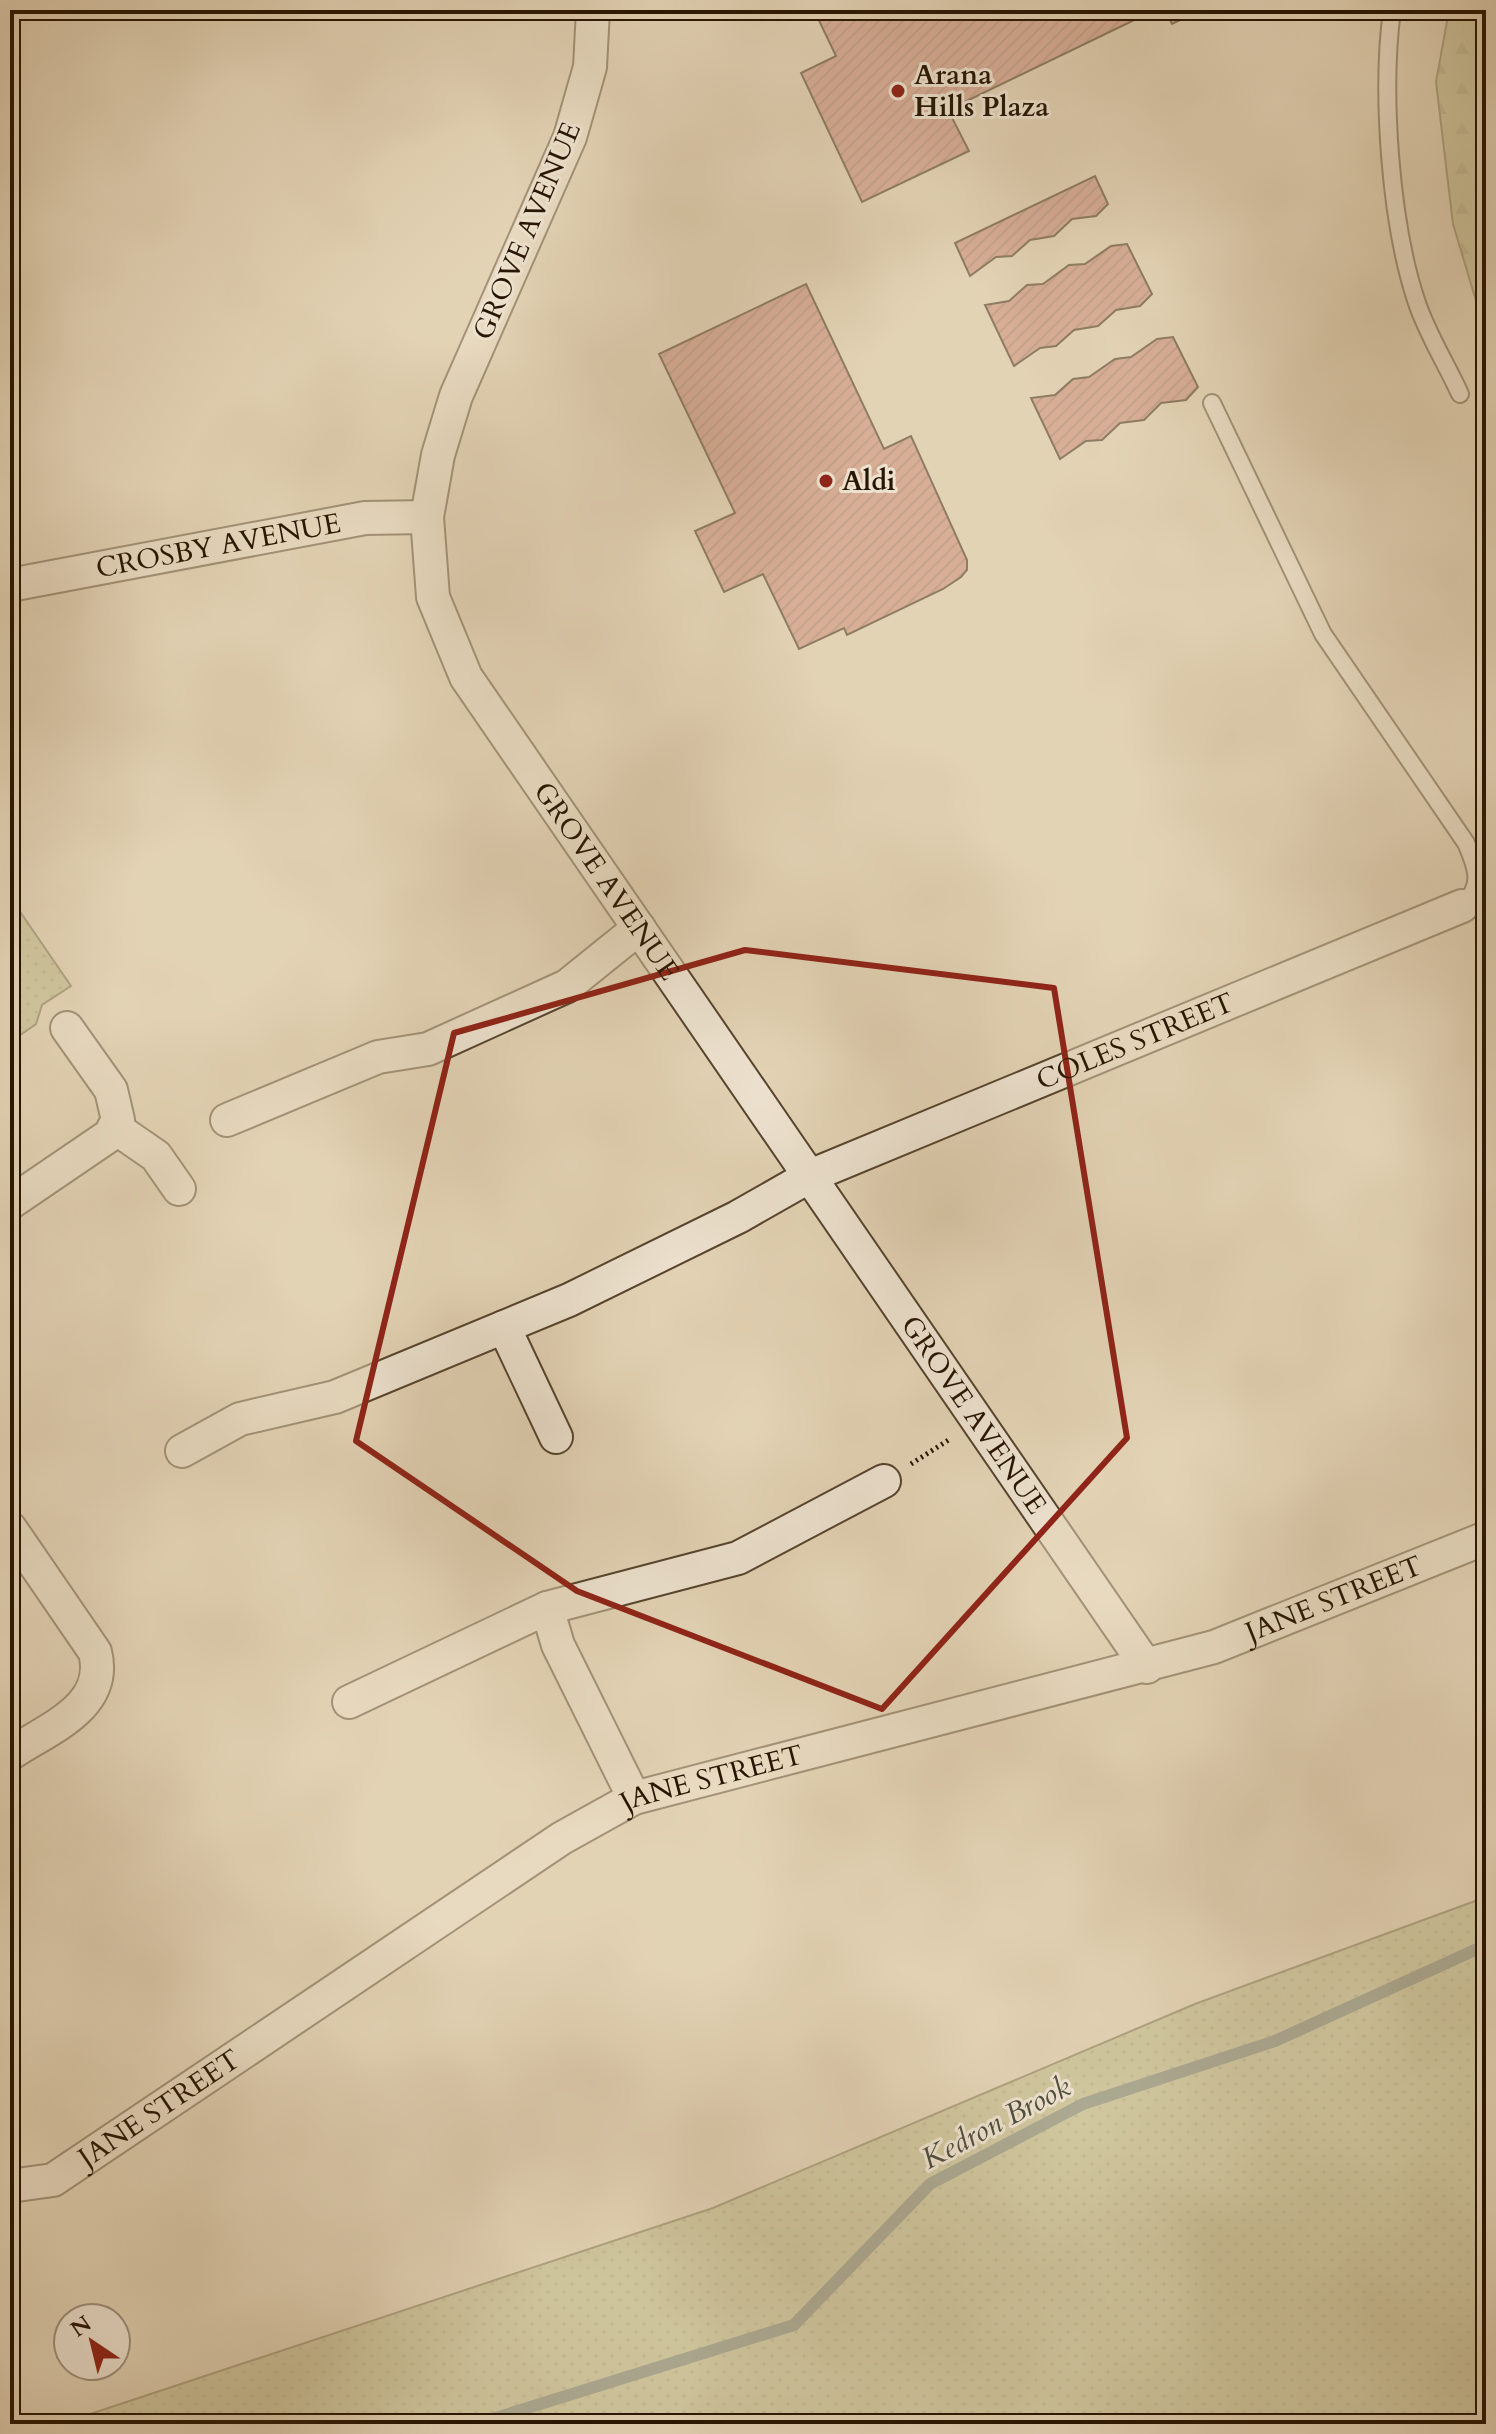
<svg xmlns="http://www.w3.org/2000/svg" width="1496" height="2434" font-family="Cardo,serif">
  <style>
    .grass { fill: url(#grass-dots); stroke: #716844; stroke-width: 2 }
    .forest { fill: url(#forest-firs); stroke: #716844; stroke-width: 2 }
    .lines { fill: none; stroke-linecap: round; stroke-linejoin: round }
    .stream { stroke: #697669; stroke-width: 12 }
    .building { fill: url(#building-hatch); stroke: #271501; stroke-width: 2 }
    .service-casing { stroke: #56442e; stroke-width: 20 }
    .minor-casing { stroke: #56442e; stroke-width: 36 }
    .path { stroke: #271501; stroke-width: 5; stroke-dasharray: 2 4; stroke-linecap: butt }
    .service { stroke: #ede2cf; stroke-width: 16 }
    .minor { stroke: #ede2cf; stroke-width: 32 }
    .marked { fill: none; stroke: #8f2418; stroke-width: 6; stroke-linejoin: round }
    .poi-dot { fill: #8f2418; stroke: #ede2cf; stroke-width: 3 }
    .labels { text-anchor: middle; dominant-baseline: central; stroke-width: 6; stroke-linejoin: round; paint-order: stroke }
    .poi-label { font-size: 28px; font-weight: bold; fill: #271501; stroke: #ede2cf; text-anchor: start }
    .street-label { font-size: 28px; fill: #271501; stroke: #ede2cf }
    .water-label { font-size: 30px; font-style: italic; fill: #4e4e3e; stroke: #ede2cf }
  </style>
  <defs>
    <pattern id="grass-dots" width="8" height="8" patternUnits="userSpaceOnUse" patternTransform="scale(2)"><rect width="8" height="8" fill="#bbba88"/><path d="M2 2h.1M6 6h.1" fill="none" stroke="#a19f74" stroke-width="1.8" stroke-linecap="round"/></pattern>
    <pattern id="forest-firs" width="22" height="20" patternUnits="userSpaceOnUse" patternTransform="scale(2)"><rect width="22" height="20" fill="#bbba88"/><path d="M5 1l3.5 6h-7zM16 11l3.5 6h-7z" fill="#a19f74"/></pattern>
    <pattern id="building-hatch" width="6" height="6" patternUnits="userSpaceOnUse" patternTransform="scale(2)"><rect width="6" height="6" fill="#c98273"/><path d="M-1 1l2-2M0 6l6-6M5 7l2-2" fill="none" stroke="#a3695c"/></pattern>
  </defs>
  <rect width="100%" height="100%" fill="#e3d3b5"/>
  <filter id="stains"><feTurbulence type="fractalNoise" baseFrequency=".0025" numOctaves="4"/><feColorMatrix values="0 0 0 0 .2 0 0 0 0 .09 0 0 0 0 .02 0 0 0 .5 -.17"/></filter>
  <radialGradient id="worn" r=".72"><stop offset=".6" stop-color="#630" stop-opacity="0"/><stop offset="1" stop-color="#630" stop-opacity=".3"/></radialGradient>
  <path class="grass" d="M10,897L71,986L42,1005L36,1024L10,1042Z
    M1486,1897V2424H60L713,2208L1195,2004Z"/>
  <path class="forest" d="M1449,10H1486V334L1453,224L1436,82Z"/>
  <g class="lines">
    <path class="stream" d="M1486,197V203
      M476,2424L794,2325L930,2184L1083,2104L1275,2041L1486,1945"/>
  </g>
  <path class="building" d="M814,10H1155L948,110L969,151L862,202L801,73L836,56Z
    M1165,10H1201L1172,24Z
    M1095,176L1108,204L1096,216L1072,219L1054,236L1030,240L1012,256L996,257L970,276L955,243Z
    M1127,244L1152,294L1140,306L1116,310L1098,326L1074,330L1056,346L1040,348L1014,366L985,305L1009,301L1027,285L1043,284L1069,265L1085,264L1111,246Z
    M806,284L884,449L911,436L967,560V570L961,577L943,589L847,635L844,628L799,649L763,574L724,592L695,531L735,513L659,354Z
    M1173,337L1198,387L1186,400L1161,403L1144,420L1120,423L1102,440L1086,441L1060,459L1031,398L1055,395L1073,379L1089,377L1115,359L1131,357L1157,339Z"/>
  <g class="lines">
    <defs>
      <path id="service" d="M1392,10C1381,92 1390,221 1416,300C1426,332 1446,363 1460,394
        M1212,403L1323,634L1466,843C1477,868 1484,886 1462,906"/>
      <g id="minor">
        <path id="s1" d="M593,10L590,67L570,137L456,396L438,455L427,517L433,597L466,677L1147,1667"/>
        <path id="s2" d="M10,585L365,518L427,517"/>
        <path d="M227,1120L378,1057L428,1049L567,986L639,928"/>
        <path d="M114,1127L156,1156L179,1189"/>
        <path d="M10,1203L110,1135L118,1120L111,1090L67,1028"/>
        <path d="M504,1327L556,1437"/>
        <path id="s3" d="M182,1451L240,1419L335,1397L569,1300L738,1217L810,1176L1462,906"/>
        <path d="M10,1528L95,1652C109,1707 49,1728 10,1754"/>
        <path d="M547,1608L558,1645L634,1798"/>
        <path d="M349,1702L547,1608L738,1558L884,1481"/>
        <path id="s4" d="M10,2182L17,2185L53,2180L562,1838L634,1798L1214,1647L1486,1538"/>
      </g>
    </defs>
    <use href="#service" class="service-casing"/>
    <use href="#minor" class="minor-casing"/>
    <path class="path" d="M911,1464L950,1439"/>
    <use href="#service" class="service"/>
    <use href="#minor" class="minor"/>
  </g>
  <path d="M0 0H1496V2434H0ZM745,950L1054,988L1127,1438L882,1709L577,1591L356,1441L454,1033Z" fill="#e3d3b5" fill-opacity=".55" fill-rule="evenodd"/>
  <path class="marked" d="M745,950L1054,988L1127,1438L882,1709L577,1591L356,1441L454,1033Z"/>
  <g class="poi-dot">
    <circle cx="898" cy="91" r="8"/>
    <circle cx="826" cy="481" r="8"/>
  </g>
  <g class="labels">
    <g class="poi-label">
      <text x="914" y="75">Arana<tspan x="914" dy="32">Hills Plaza</tspan></text>
      <text x="842" y="481">Aldi</text>
    </g>
    <g class="street-label">
      <text transform="translate(527 231) rotate(-67)">GROVE AVENUE</text>
      <text stroke="none"><textPath href="#s2" startOffset="212">CROSBY AVENUE</textPath></text>
      <text stroke="none"><textPath href="#s1" startOffset="952">GROVE AVENUE</textPath></text>
      <text stroke="none"><textPath href="#s3" startOffset="1040">COLES STREET</textPath></text>
      <text stroke="none"><textPath href="#s1" startOffset="1600">GROVE AVENUE</textPath></text>
      <text stroke="none"><textPath href="#s4" startOffset="1468">JANE STREET</textPath></text>
      <text stroke="none"><textPath href="#s4" startOffset="820">JANE STREET</textPath></text>
      <text stroke="none"><textPath href="#s4" startOffset="172">JANE STREET</textPath></text>
    </g>
    <g class="water-label">
      <text transform="translate(996 2123) rotate(-28)">Kedron Brook</text>
    </g>
  </g>
  <rect width="1496" height="2434" fill="none" stroke="#e3d3b5" stroke-width="40"/>
  <rect x="12" y="12" width="1472" height="2410" fill="none" stroke="#271501" stroke-width="4"/>
  <rect x="20" y="20" width="1456" height="2394" fill="none" stroke="#271501" stroke-width="2"/>
  <g transform="translate(92 2342) rotate(325)"><circle r="38" fill="#ede2cf" stroke="#9e907d" stroke-width="2"/>
  <path d="M0-6L14 30L0 20L-14 30Z" fill="#8f2418"/>
  <text y="-12" font-size="22" font-weight="bold" text-anchor="middle" fill="#271501">N</text>
  </g>
  <rect width="100%" height="100%" filter="url(#stains)"/>
  <rect width="100%" height="100%" fill="url(#worn)"/>
</svg>
